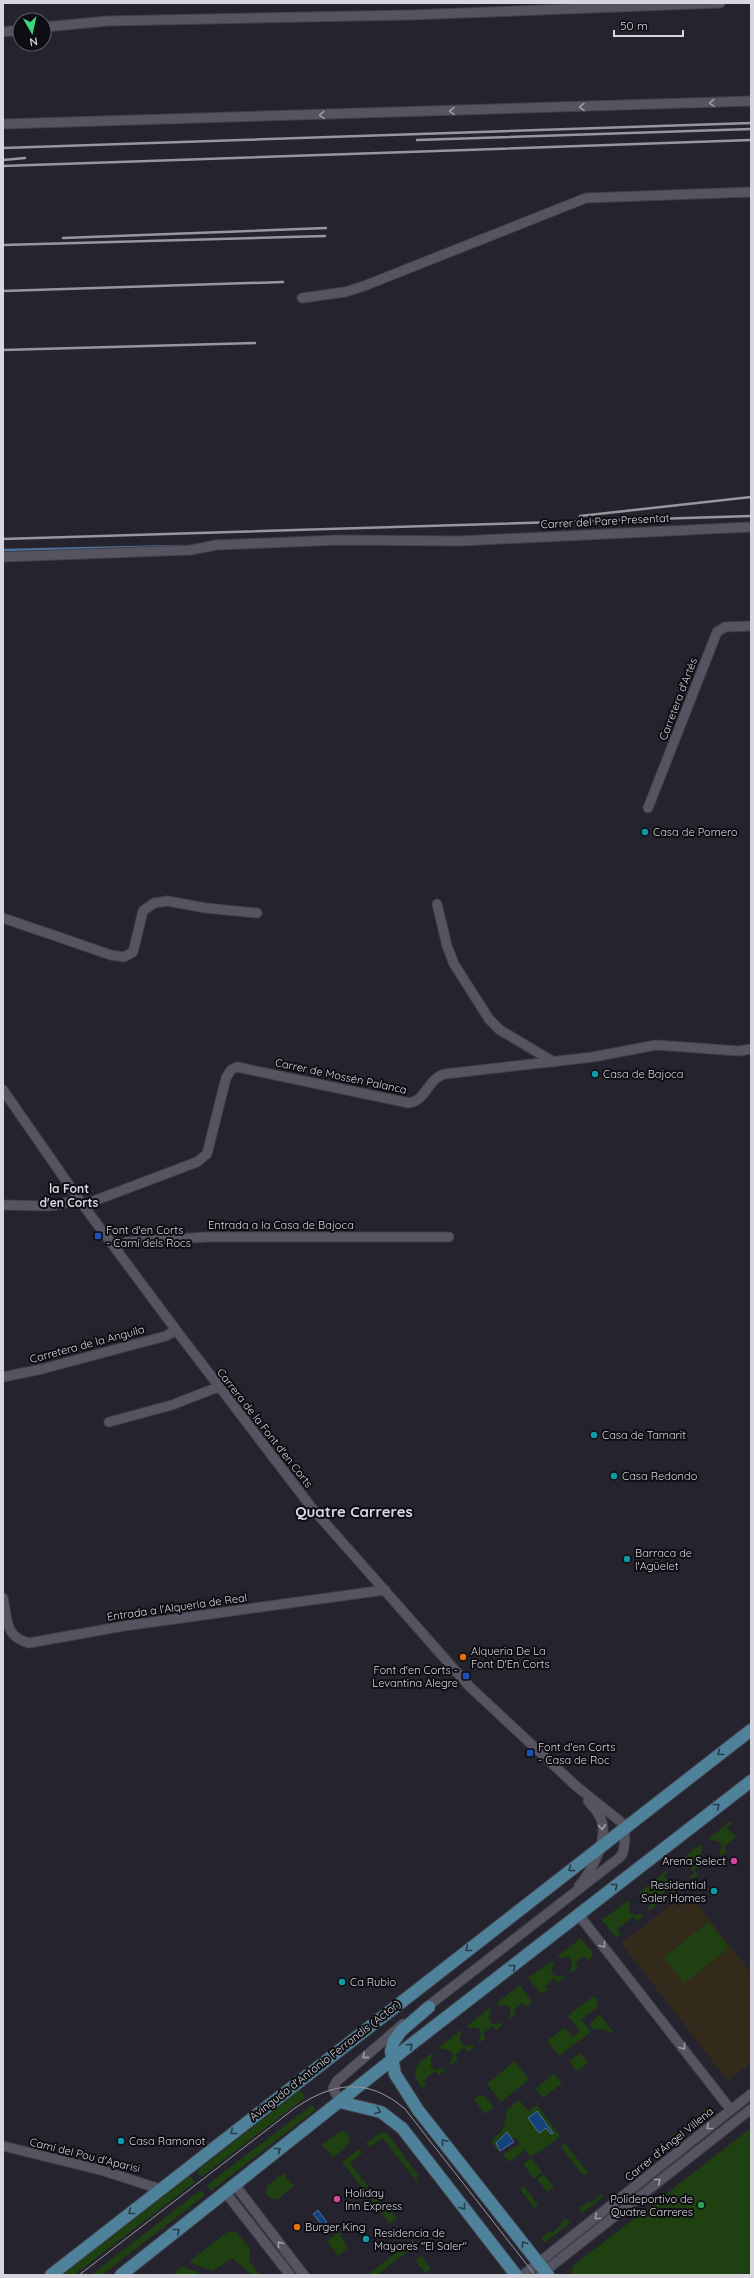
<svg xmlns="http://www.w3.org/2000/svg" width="754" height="2278" font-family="Quicksand,sans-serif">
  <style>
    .education { fill: #342a1b }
    .green { fill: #1f4112 }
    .water { fill: #14437b; stroke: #4e6f98 }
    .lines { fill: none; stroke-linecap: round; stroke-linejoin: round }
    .stream { stroke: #4e6f98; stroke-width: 2.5 }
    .minor-casing { stroke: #42404a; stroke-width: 11 }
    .major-casing { stroke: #42404a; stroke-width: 14 }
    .minor { stroke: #565461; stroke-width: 9 }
    .major { stroke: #4e829b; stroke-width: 12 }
    .tram { stroke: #98969f; stroke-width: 1 }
    .rail { stroke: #98969f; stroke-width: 2.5 }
    .oneway { stroke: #9d9ba5 }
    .oneway2 { stroke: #283c49 }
    .culture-dot { fill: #0f9aa8; stroke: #0e0d12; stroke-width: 1.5 }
    .transit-dot { fill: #1a4fb4; stroke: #0e0d12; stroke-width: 1.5 }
    .food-dot { fill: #e8710a; stroke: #0e0d12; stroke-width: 1.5 }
    .hotel-dot { fill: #d1479c; stroke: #0e0d12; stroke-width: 1.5 }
    .leisure-dot { fill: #2e9e5b; stroke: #0e0d12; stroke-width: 1.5 }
    .labels { text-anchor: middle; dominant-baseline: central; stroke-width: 4; stroke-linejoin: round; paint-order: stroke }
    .street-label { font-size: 11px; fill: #d7d5dd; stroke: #0e0d12 }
    .poi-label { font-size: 11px; fill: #d7d5dd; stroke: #0e0d12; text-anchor: start }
    .neighbourhood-label { font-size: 12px; font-weight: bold; fill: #d8d6e5; stroke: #0e0d12 }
    .district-label { font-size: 15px; font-weight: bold; fill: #d8d6e5; stroke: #0e0d12 }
  </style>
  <rect width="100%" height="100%" fill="#25232e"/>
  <path class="education" d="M692,1897L751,1973V2063L728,2081L621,1943L675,1902L678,1907Z"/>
  <path class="green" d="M731,1821L733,1823L727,1828L736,1837L724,1847L727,1852L721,1856L719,1854L722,1848L720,1842L708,1839Z
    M701,1844V1857L707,1860L712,1859L715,1862L709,1866L705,1862L694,1870L698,1875L693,1879L690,1876L694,1873L685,1861L680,1865L678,1862Z
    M667,1870L668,1872L664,1876L674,1888L678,1885L680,1888L672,1894L668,1889L653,1901L656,1906L650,1911L648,1909L651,1902L649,1898L638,1894Z
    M629,1900L630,1912L634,1915L641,1914L644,1916L637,1921L633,1917L617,1929L621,1934L616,1938L602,1920Z
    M709,1922L729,1948L684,1983L664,1957Z
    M581,1938L592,1952V1957L588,1960L584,1956L575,1963L578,1967L571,1973C569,1967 576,1963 568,1957L560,1958L558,1956Z
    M552,1961L554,1963L551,1971C554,1979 560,1975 565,1977L558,1983L554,1978L545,1986L548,1990L541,1993L528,1978Z
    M520,1985L530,1999L531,2004L526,2007L523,2003L513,2010L516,2015L509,2020C508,2014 515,2011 507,2005L499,2006L497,2003Z
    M594,1996L599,2002L596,2004L598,2007L581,2019L591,2032L559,2056L547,2041L565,2027L572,2037L580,2031L568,2016Z
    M490,2008L491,2010L489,2013V2021L493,2024L501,2023L503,2025L496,2030L493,2026L483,2033L486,2038L479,2043C478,2037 485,2033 477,2028H469L467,2026Z
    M600,2015L614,2033L596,2028L593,2030L589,2024Z
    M461,2030L463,2031L460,2035L461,2043L465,2046L473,2045L475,2046L468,2052L465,2047L455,2055L458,2059L451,2065L450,2063L453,2055L451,2051L438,2048Z
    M432,2053L433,2055L431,2058V2067L436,2070L443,2068L445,2070L439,2075L435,2071L423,2081L426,2085L422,2088C409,2070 415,2065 432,2053Z
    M580,2053L588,2063L577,2071L569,2061Z
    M515,2061L529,2079L501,2102L487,2084Z
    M554,2074L562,2083L543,2098L535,2089Z
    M300,2090L306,2097L201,2177L197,2171Z
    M478,2096H485L494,2107L485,2114L474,2100Z
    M519,2100L528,2111L537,2105L560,2136L538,2153L530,2156L525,2150L509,2162L503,2154L520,2144L516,2138L513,2139L507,2133L497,2143L499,2152L491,2141C508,2127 502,2128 508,2109Z
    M312,2105L315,2110L211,2191L207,2185Z
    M706,2108L711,2113L687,2132L682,2127L688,2123L690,2125L702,2115L700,2113Z
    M751,2128V2275H571L573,2266Z
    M342,2131L348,2134C353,2146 341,2151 332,2158L330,2152L321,2145Z
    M381,2132L387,2133L419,2176L416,2178L420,2186L383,2138L370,2147L366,2143Z
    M676,2132L680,2137L656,2156L652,2151L658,2146L660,2148L671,2139L670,2137Z
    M565,2143L589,2174H582L561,2147Z
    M359,2149L362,2153L350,2163L389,2214L392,2212L397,2218L390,2224L342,2162Z
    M531,2158L542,2172L534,2179L523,2164Z
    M284,2173L286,2178L294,2186L278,2199H271L266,2194L267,2186Z
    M544,2174L554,2187L547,2192L537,2179Z
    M190,2176L195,2182L74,2275H62Z
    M524,2186L538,2205L534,2208L520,2189Z
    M201,2190L205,2195L102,2275H91Z
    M602,2194L604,2196L583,2213L579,2208L587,2202L590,2203Z
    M566,2218L570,2223L544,2243L541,2238L548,2232L552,2233L561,2225V2222Z
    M235,2231L250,2248L249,2261L260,2275H252L232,2258L213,2271L189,2262L227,2232Z
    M339,2232L348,2249L338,2256L327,2241Z
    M413,2240L416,2245L377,2275H367Z
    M421,2256L431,2269L425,2273L415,2260Z
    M182,2267L199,2272L195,2275H172Z"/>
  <path class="water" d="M537,2111L553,2133L551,2134L546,2128L539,2133L528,2118Z
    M507,2132L514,2142L500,2151L496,2143Z
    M318,2210L326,2221L328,2230L327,2231L313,2214Z"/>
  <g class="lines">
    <path class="stream" d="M3,550L180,546"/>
    <defs>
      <path id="minor" d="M44,27L108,21L410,15L720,3
        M3,32L20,30
        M3,124L751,101
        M302,298L345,292L364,286L586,198L751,192
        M3,557L191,550L216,545L339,540L460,541L751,527
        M648,808L717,632L725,627L751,626
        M437,904L447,946L454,964L489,1019L500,1030L554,1062
        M3,918L111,955L124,957L133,952L143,911L154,903L167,901L206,908L257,913
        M3,1090L83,1205L176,1330L312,1508L469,1686L576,1786L621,1822L624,1828L625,1840L623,1853L619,1858L423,2010
        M3,1205L49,1206L80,1200
        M83,1205L197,1162L207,1154L226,1078L231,1070L237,1067L409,1103C426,1101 428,1078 445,1074L593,1057L656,1045L739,1051L751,1049
        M116,1248L127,1242L207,1237H449
        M3,1377L42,1369L166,1336L176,1330
        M109,1422L172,1405L218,1387
        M3,1598C8,1620 4,1636 29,1643L124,1626L385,1590
        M579,1886C592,1870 607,1843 602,1822C600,1813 593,1807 588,1801
        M578,1914L731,2110
        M340,2102L333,2088L337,2081L403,2024
        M3,2146L104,2171L160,2189
        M235,2185L304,2275
        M226,2193L290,2275
        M523,2275L751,2094
        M540,2275L751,2109"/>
      <path id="major" d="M429,2007L401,2031L394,2041L391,2051L395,2074L418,2110L548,2275
        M340,2102L381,2112L402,2128L516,2275
        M51,2275L751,1730
        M121,2275L413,2043L751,1781"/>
    </defs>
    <use href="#minor" class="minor-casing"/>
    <use href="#major" class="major-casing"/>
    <use href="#minor" class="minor"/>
    <use href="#major" class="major"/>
    <path class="tram" d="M79,2275L295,2108C333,2082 368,2077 405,2109L535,2275"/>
    <path class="rail" d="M417,140L751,129
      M3,148L751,123
      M3,160L25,158
      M3,166L751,140
      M63,238L326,228
      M3,245L325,236
      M3,291L283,282
      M3,350L255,343
      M580,516L751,497
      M3,539L751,516"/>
  </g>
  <defs><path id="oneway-chevron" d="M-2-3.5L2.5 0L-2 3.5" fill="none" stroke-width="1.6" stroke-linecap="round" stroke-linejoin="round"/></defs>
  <g class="oneway">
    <use href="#oneway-chevron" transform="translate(712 103) rotate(178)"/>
    <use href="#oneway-chevron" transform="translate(582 107) rotate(178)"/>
    <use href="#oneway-chevron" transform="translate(452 111) rotate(178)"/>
    <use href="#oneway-chevron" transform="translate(322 115) rotate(178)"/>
    <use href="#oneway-chevron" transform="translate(602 1827) rotate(86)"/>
    <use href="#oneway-chevron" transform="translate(603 1945) rotate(52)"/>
    <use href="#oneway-chevron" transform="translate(683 2047) rotate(52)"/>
    <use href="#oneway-chevron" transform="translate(365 2056) rotate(140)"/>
    <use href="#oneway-chevron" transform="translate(709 2127) rotate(141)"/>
    <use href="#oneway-chevron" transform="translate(658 2181) rotate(-38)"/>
    <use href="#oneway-chevron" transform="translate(597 2217) rotate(142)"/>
    <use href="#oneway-chevron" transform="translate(280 2244) rotate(-128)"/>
  </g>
  <g class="oneway2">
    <use href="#oneway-chevron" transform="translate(720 1753) rotate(142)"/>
    <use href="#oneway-chevron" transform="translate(717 1806) rotate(-39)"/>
    <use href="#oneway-chevron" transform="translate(571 1869) rotate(143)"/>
    <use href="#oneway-chevron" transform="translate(615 1886) rotate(-38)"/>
    <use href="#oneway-chevron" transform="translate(468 1949) rotate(142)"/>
    <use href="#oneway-chevron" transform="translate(513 1967) rotate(-38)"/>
    <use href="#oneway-chevron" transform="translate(410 2046) rotate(-40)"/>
    <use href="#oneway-chevron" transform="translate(378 2111) rotate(21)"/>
    <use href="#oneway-chevron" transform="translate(233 2132) rotate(142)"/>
    <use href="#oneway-chevron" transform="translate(444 2142) rotate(-130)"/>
    <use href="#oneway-chevron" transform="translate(278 2150) rotate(-38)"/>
    <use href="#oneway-chevron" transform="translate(463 2207) rotate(53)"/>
    <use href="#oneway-chevron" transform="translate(131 2212) rotate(142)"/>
    <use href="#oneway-chevron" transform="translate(177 2231) rotate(-38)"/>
    <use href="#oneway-chevron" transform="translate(524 2244) rotate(-128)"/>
  </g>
  <g class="culture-dot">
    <circle cx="645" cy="832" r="4"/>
    <circle cx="595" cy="1074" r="4"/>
    <circle cx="594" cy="1435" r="4"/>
    <circle cx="614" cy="1476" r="4"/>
    <circle cx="627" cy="1559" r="4"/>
    <circle cx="714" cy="1891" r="4"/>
    <circle cx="342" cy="1982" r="4"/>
    <circle cx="121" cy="2141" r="4"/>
    <circle cx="366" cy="2239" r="4"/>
  </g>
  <g class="transit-dot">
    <rect x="94" y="1232" width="8" height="8" rx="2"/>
    <rect x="462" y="1672" width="8" height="8" rx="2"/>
    <rect x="526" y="1749" width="8" height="8" rx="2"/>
  </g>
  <g class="food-dot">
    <circle cx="463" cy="1657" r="4"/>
    <circle cx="297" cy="2227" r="4"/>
  </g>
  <g class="hotel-dot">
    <circle cx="734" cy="1861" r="4"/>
    <circle cx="337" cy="2199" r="4"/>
  </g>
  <circle class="leisure-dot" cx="701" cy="2205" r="4"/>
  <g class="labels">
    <g class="street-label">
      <text transform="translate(605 521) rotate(-3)">Carrer del Pare Presentat</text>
      <text transform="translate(678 699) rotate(-69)">Carretera d'Artés</text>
      <text transform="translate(341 1076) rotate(12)">Carrer de Mossén Palanca</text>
      <text x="281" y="1225">Entrada a la Casa de Bajoca</text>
      <text transform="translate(87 1344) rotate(-15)">Carretera de la Anguila</text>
      <text transform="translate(265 1428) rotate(52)">Carrera de la Font d'en Corts</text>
      <text transform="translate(177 1607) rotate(-8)">Entrada a l'Alqueria de Real</text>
      <text transform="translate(325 2060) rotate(-38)">Avinguda d'Antonio Ferrandis (Actor)</text>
      <text transform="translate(669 2144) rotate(-39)">Carrer d'Ángel Villena</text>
      <text transform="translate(85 2155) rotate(14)">Camí del Pou d'Aparisi</text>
    </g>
    <g class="poi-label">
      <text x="653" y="832">Casa de Pomero</text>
      <text x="603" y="1074">Casa de Bajoca</text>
      <text x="106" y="1230">Font d'en Corts<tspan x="106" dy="13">- Camí dels Rocs</tspan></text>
      <text x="602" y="1435">Casa de Tamarit</text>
      <text x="622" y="1476">Casa Redondo</text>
      <text x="635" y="1553">Barraca de<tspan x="635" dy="13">l'Agüelet</tspan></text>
      <text x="471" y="1651">Alqueria De La<tspan x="471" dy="13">Font D'En Corts</tspan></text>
      <text x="458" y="1670" text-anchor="end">Font d'en Corts -<tspan x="458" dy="13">Levantina Alegre</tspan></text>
      <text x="538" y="1747">Font d'en Corts<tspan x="538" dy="13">- Casa de Roc</tspan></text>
      <text x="726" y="1861" text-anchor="end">Arena Select</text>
      <text x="706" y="1885" text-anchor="end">Residential<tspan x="706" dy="13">Saler Homes</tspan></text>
      <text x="350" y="1982">Ca Rubio</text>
      <text x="129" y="2141">Casa Ramonot</text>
      <text x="345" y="2193">Holiday<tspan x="345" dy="13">Inn Express</tspan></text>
      <text x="693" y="2199" text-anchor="end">Polideportivo de<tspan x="693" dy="13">Quatre Carreres</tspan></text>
      <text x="305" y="2227">Burger King</text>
      <text x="374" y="2233">Residencia de<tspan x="374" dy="13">Mayores "El Saler"</tspan></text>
    </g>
    <g class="neighbourhood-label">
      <text x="69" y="1188">la Font<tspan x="69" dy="14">d'en Corts</tspan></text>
    </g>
    <g class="district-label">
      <text x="354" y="1511">Quatre Carreres</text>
    </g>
  </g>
  <rect width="754" height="2278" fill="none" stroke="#d7d5dd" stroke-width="8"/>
  <g transform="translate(32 32) rotate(171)"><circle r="19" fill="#0e0d12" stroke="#5e5d63"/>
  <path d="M0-3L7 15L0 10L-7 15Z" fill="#3bd77e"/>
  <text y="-6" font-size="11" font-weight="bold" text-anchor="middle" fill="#d7d5dd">N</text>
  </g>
  <path d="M614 30v6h69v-6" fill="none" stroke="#d7d5dd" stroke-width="2"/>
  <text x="620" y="30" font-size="12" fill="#d7d5dd" stroke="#0e0d12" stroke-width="3" paint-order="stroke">50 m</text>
</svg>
